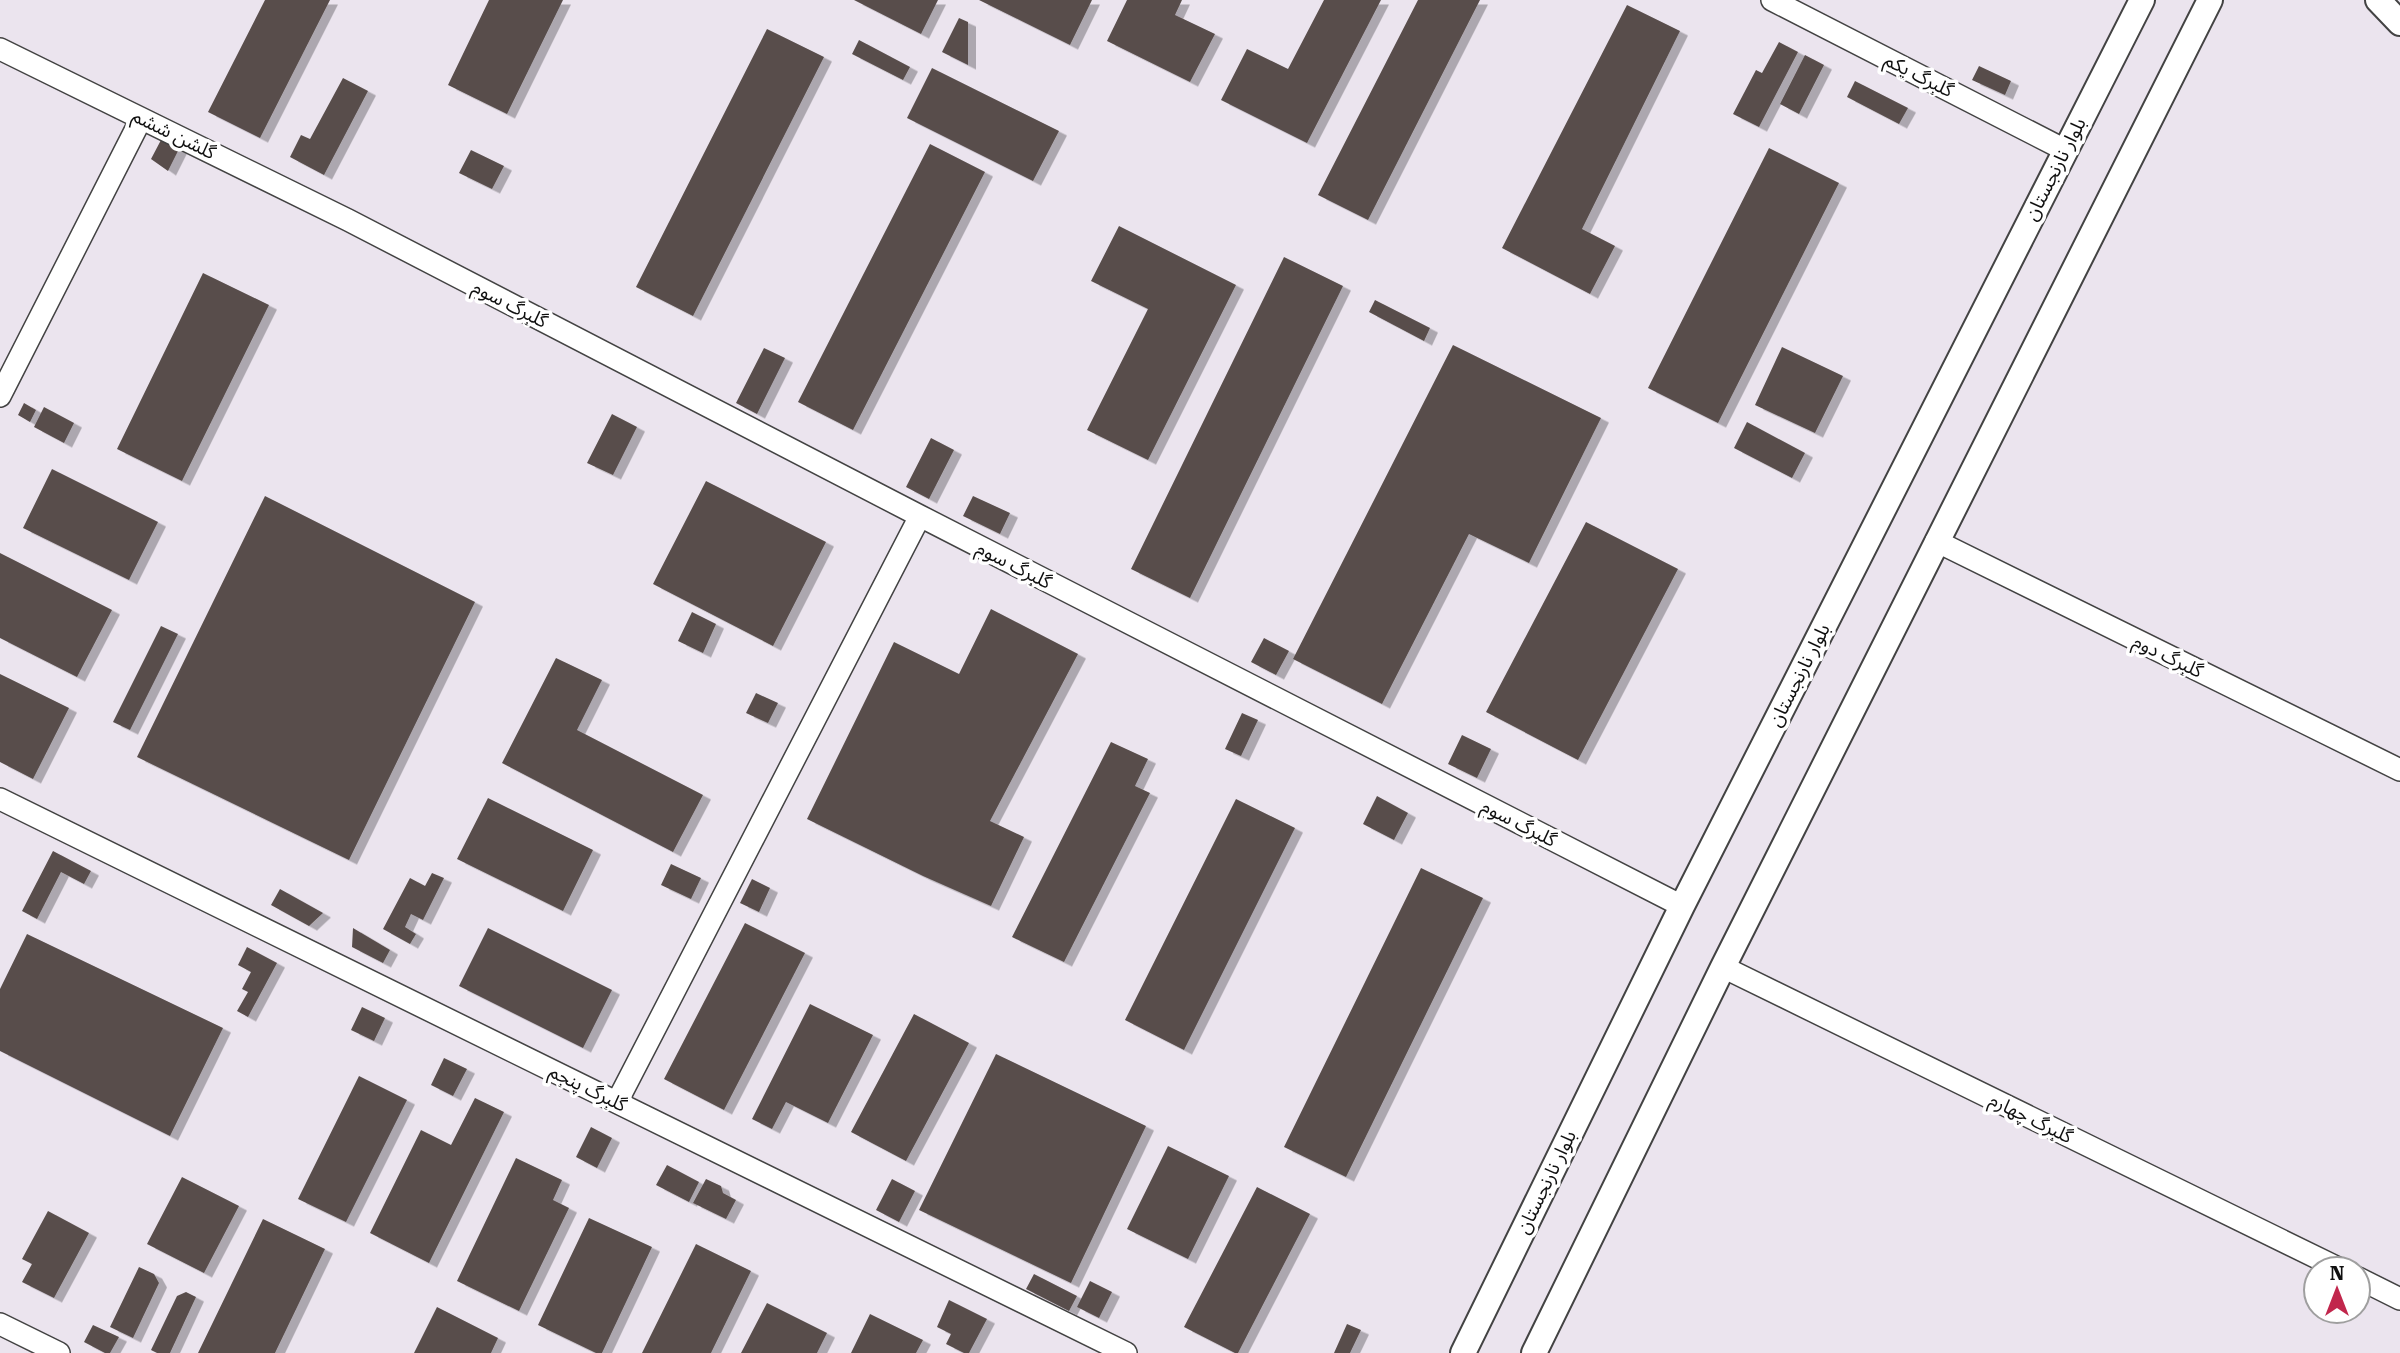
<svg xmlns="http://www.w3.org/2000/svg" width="2400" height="1353" font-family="'Roboto Serif','Noto Sans Arabic',serif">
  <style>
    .industrial { fill: #ebe4ee; fill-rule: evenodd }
    .building { fill: #594e4c; filter: url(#shadow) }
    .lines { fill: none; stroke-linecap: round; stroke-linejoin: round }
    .minor-casing { stroke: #434343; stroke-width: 24 }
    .tertiary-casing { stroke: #434343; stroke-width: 28 }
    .minor { stroke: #fff; stroke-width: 21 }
    .tertiary { stroke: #fff; stroke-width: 24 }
    .labels { text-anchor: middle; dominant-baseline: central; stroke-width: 7; stroke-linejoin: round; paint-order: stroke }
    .street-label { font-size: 19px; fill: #101010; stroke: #fff }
  </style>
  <defs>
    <filter id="shadow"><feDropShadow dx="8" dy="4.5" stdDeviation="0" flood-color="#0004"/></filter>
  </defs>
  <rect width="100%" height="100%" fill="#fffaf2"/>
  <path class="industrial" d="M0,0H2400V1353H0ZM2316,1269H2358V1311H2316Z"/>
  <path class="building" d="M265,0H330L260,138L208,112Z
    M489,0H563L507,114L448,85Z
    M854,0H938L921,34Z
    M979,0H1092L1070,45Z
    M1127,0H1182L1175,15L1215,34L1190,82L1107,41Z
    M1324,0H1381L1307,143L1221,100L1247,49L1288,69Z
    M1418,0H1480L1368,220L1318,195Z
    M1627,5L1680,31L1582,229L1615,246L1590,294L1502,248Z
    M959,18L968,22V65L942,52Z
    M767,29L824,57L693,316L636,287Z
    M859,40L910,67L903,80L852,54Z
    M1779,42L1798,52L1759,127L1733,114L1756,70L1762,73Z
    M1805,55L1824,65L1799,114L1780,104Z
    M1979,66L2011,81L2005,95L1972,80Z
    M932,68L1059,131L1033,181L907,118Z
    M343,78L368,91L324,175L290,157L301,135L310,139Z
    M1855,81L1908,108L1899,124L1847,97Z
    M161,140L179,149L168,171L151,159Z
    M930,144L985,172L853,430L798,402Z
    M1769,148L1839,183L1718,423L1648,388Z
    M471,150L504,166L492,189L459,173Z
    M1119,226L1236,285L1148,460L1087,430L1148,309L1091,281Z
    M1284,257L1343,286L1190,598L1131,569Z
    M203,273L269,305L182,481L117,449Z
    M1375,300L1430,328L1424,341L1369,312Z
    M1453,345L1601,418L1529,563L1469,534L1382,704L1293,659Z
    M1782,347L1843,376L1815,433L1755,405Z
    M764,348L785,358L757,414L736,403Z
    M24,403L36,410L30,422L18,415Z
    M44,407L74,423L64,443L34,427Z
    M612,414L637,427L613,475L587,463Z
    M1747,422L1805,453L1792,478L1734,448Z
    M931,438L954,450L929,499L906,487Z
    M52,469L158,522L129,580L23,528Z
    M706,481L826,542L773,646L653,584Z
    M265,496L475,602L349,860L137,757Z
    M973,496L1010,513L1000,534L963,516Z
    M1586,522L1678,569L1578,760L1486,712Z
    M0,553L112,610L77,677L0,638Z
    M991,609L1078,654L990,821L1024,837L991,906L923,876L807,819L894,642L959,674Z
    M692,612L716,624L703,653L678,641Z
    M161,626L178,634L130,730L113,722Z
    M1264,638L1289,651L1276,675L1251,662Z
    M556,658L602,680L577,730L703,795L673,852L502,763Z
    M0,674L69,708L33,779L0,762Z
    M756,693L778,703L768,723L746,713Z
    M1242,713L1258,720L1241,756L1225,749Z
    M1462,735L1491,749L1477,778L1448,764Z
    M1111,742L1148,759L1135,786L1150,793L1064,962L1012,937Z
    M1377,796L1408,813L1394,840L1363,824Z
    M488,798L593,850L563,911L457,859Z
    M1236,799L1295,828L1184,1050L1125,1020Z
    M53,851L91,871L84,884L61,872L37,919L22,911Z
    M671,864L701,878L691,899L661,885Z
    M1421,868L1483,898L1346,1177L1284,1147Z
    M432,873L444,878L423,920L411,914L405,927L416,934L410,944L383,929L410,878L425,886Z
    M752,879L770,888L759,912L740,903Z
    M280,889L323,913L309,926L271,905Z
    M745,923L805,953L724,1110L664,1079Z
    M353,928L390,950L383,963L352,947Z
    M488,928L612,990L583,1048L459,986Z
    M27,934L223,1028L170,1136L0,1051V989Z
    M247,947L277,963L248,1017L237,1011L248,992L242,989L251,972L238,965Z
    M810,1004L873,1035L828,1123L786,1102L772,1129L752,1119Z
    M362,1007L385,1018L374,1041L351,1030Z
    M914,1014L969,1043L906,1161L851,1132Z
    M996,1054L1146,1126L1071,1283L919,1210Z
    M444,1058L467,1069L453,1096L431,1085Z
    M359,1076L407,1100L346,1222L298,1199Z
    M475,1098L504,1112L429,1263L370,1233L421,1130L451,1145Z
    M591,1127L612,1138L597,1168L576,1157Z
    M1168,1146L1229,1176L1188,1259L1127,1229Z
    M516,1158L562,1180L553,1200L569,1208L519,1311L457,1281Z
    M667,1165L699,1182L689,1202L656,1185Z
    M182,1177L239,1206L204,1273L147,1244Z
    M706,1179L721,1186L723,1193L736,1200L726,1219L693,1203Z
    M892,1179L915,1191L899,1222L876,1210Z
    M1257,1187L1310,1214L1238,1353H1235L1184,1327Z
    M48,1211L89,1233L54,1298L22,1282L32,1264L22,1259Z
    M589,1218L652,1247L602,1353H596L538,1325Z
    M263,1219L325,1249L275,1353H198Z
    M696,1244L751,1271L711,1353H642Z
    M139,1267L154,1274L159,1283L133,1338L110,1327Z
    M1034,1274L1077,1296L1069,1311L1026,1289Z
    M1090,1281L1112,1292L1099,1318L1077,1307Z
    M186,1292L196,1297L170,1353H157L151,1350L177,1296Z
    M949,1300L987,1319L969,1353H964L946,1344L951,1334L937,1327Z
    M767,1303L827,1333L817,1353H741Z
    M437,1307L498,1338L491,1353H414Z
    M870,1314L923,1340L916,1353H851Z
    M1347,1324L1361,1330L1350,1353H1334Z
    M93,1325L119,1337L110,1353H105L84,1342Z"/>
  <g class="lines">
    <defs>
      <path id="minor" d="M1772,0L2065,150
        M0,49L348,220L920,516L1682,906
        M0,396L141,119
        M1936,541L2400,770
        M0,799L1126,1353
        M1723,967L2340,1269
        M617,1102L920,516
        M2358,1278L2400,1299
        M0,1324L59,1353"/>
      <path id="tertiary" d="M2378,0L2400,23
        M1463,1353L1682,906L2142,0
        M1534,1353L1723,967L2210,0"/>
    </defs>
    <use href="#minor" class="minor-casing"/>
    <use href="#tertiary" class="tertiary-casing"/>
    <use href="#minor" class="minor"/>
    <use href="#tertiary" class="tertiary"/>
  </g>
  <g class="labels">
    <g class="street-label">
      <text transform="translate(1919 75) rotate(27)">گلبرگ یکم</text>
      <text transform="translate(174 134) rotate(26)">گلشن ششم</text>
      <text transform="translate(2055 169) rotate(-63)">بلوار نارنجستان</text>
      <text transform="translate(510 304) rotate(27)">گلبرگ سوم</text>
      <text transform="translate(1014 565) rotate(27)">گلبرگ سوم</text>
      <text transform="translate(2168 656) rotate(26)">گلبرگ دوم</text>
      <text transform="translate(1799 675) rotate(-63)">بلوار نارنجستان</text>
      <text transform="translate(1519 823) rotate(27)">گلبرگ سوم</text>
      <text transform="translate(588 1088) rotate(26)">گلبرگ پنجم</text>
      <text transform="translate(2031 1118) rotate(26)">گلبرگ چهارم</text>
      <text transform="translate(1546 1182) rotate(-64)">بلوار نارنجستان</text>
    </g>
  </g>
  <g transform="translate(2337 1290)"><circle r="33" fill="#ffffff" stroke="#9f9f9f" stroke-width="2"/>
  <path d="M0-5L12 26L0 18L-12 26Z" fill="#c1264c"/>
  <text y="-10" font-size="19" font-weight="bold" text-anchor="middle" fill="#101010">N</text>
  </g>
</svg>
